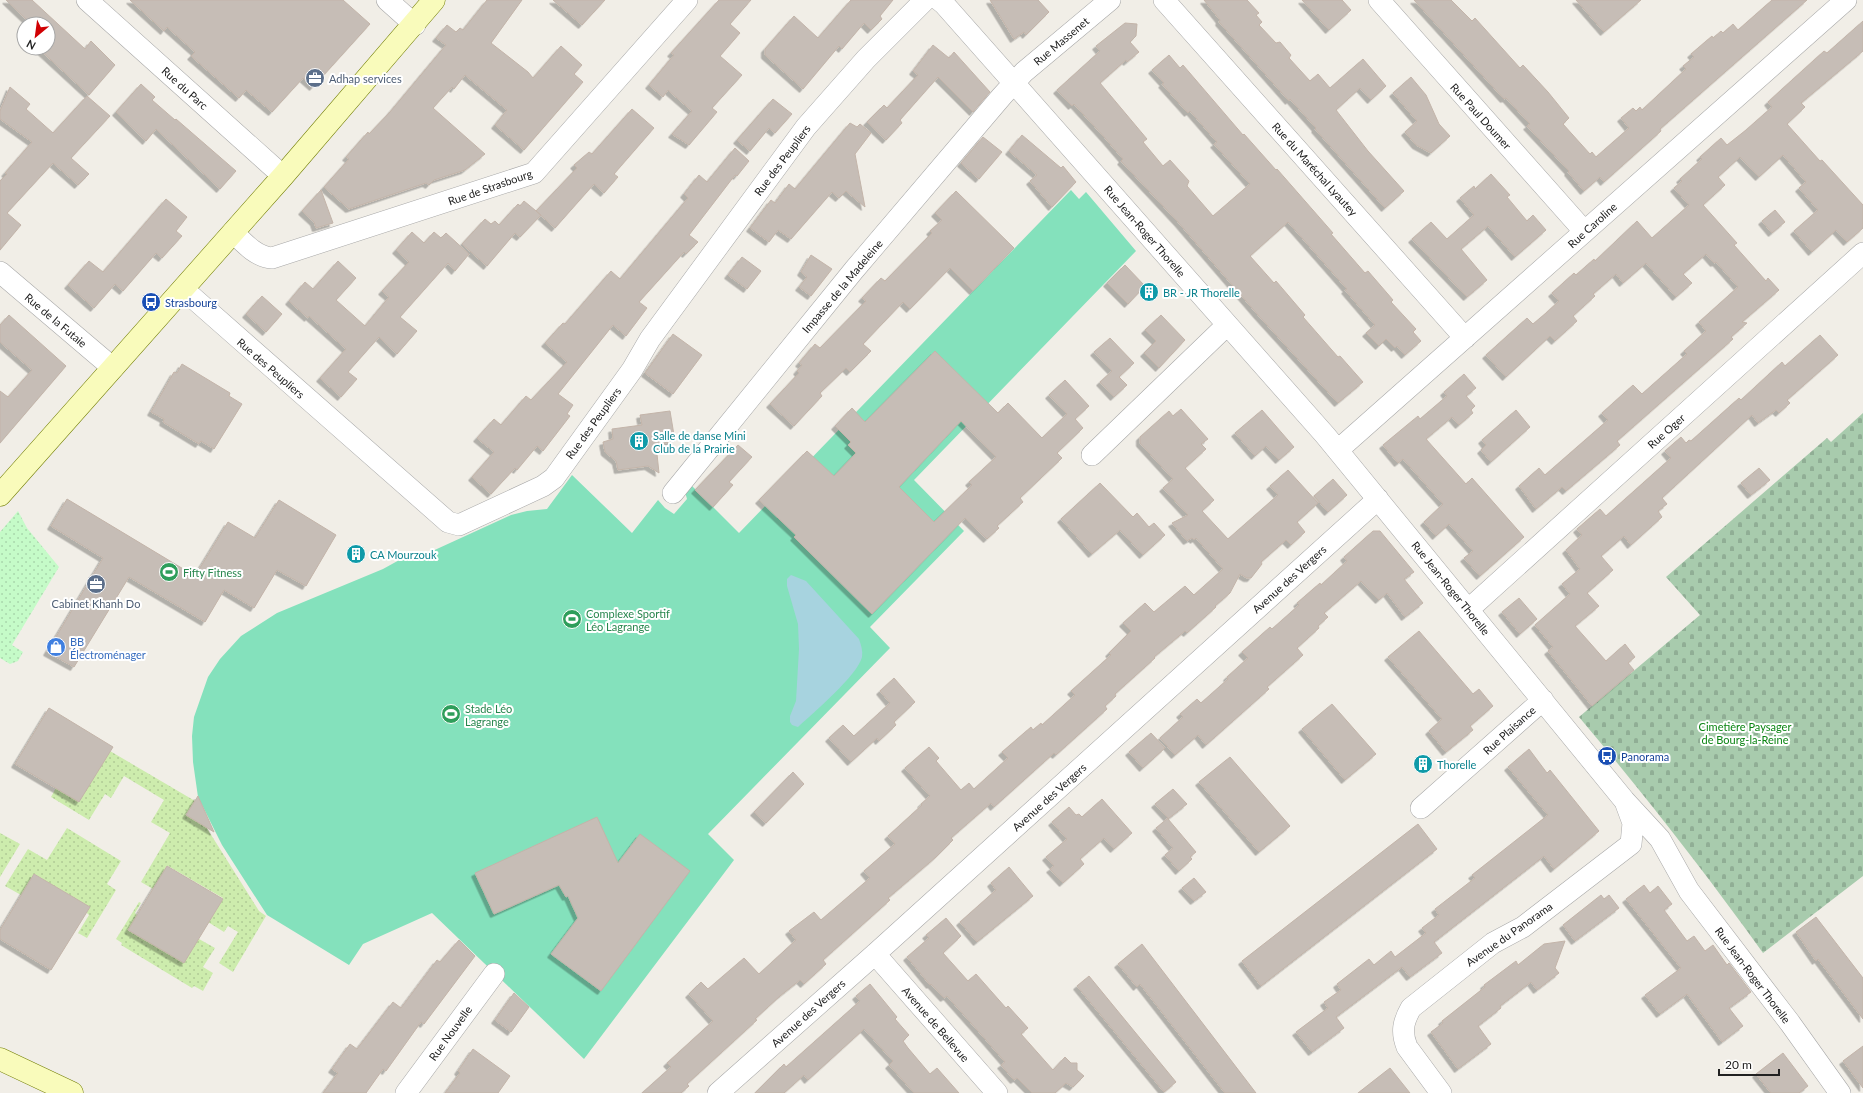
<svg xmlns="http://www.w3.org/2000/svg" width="1863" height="1093" font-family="Lato,sans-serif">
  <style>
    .grass { fill: url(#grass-dots) }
    .cemetery { fill: url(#cemetery-stones) }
    .park { fill: url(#park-dots) }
    .pitch { fill: #84e1bc }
    .water { fill: #a7d3df }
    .building { fill: #c6bdb6; stroke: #c3b4a9; fill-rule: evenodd; filter: url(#shadow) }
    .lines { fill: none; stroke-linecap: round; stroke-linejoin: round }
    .street-casing { stroke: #a8a8a8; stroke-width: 22 }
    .secondary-casing { stroke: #717d03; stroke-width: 23 }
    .street { stroke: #fff; stroke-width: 21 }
    .secondary { stroke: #f9fbbb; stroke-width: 22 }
    .labels { text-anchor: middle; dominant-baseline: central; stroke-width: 4; stroke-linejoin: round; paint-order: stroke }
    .street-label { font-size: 11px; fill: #212121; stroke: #fff }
    .service-label { font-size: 11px; fill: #4e5e75; stroke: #fff; text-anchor: start }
    .culture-label { font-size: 11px; fill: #0d838f; stroke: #fff; text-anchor: start }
    .transit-label { font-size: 11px; fill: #164399; stroke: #fff; text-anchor: start }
    .leisure-label { font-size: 11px; fill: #27864d; stroke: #fff; text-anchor: start }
    .shop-label { font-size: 11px; fill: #366cbe; stroke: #fff; text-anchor: start }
    .park-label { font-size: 11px; fill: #0a8412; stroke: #fff }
  </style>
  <defs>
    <pattern id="grass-dots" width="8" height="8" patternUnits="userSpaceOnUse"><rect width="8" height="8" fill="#cdecad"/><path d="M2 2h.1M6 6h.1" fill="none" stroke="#b0ca95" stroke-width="1.8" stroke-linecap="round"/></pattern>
    <pattern id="cemetery-stones" width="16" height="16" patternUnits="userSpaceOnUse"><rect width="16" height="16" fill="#a8cbad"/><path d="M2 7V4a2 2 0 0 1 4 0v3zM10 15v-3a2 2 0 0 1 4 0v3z" fill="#90ae95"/></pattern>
    <pattern id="park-dots" width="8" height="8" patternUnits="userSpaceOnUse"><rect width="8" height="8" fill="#c5fbc8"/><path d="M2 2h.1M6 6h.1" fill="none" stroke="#a9d7ac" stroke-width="1.8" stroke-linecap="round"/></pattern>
    <filter id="shadow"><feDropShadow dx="-3.5" dy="3.5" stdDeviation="0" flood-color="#0004"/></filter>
  </defs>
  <rect width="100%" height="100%" fill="#f1eee7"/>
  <path class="grass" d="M110,751L195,801L186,815L201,824L203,822L259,911L266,916L233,972L219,963L238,932L228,926L224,932L208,922L223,898L168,866L153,889L141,882L170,833L151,822L164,800L124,776L111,798L105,794L89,820L51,797L56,788Z
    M67,828L121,861L107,884L116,890L87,938L78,933L89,915L86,912L89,907L34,874L21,895L5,886L28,849L47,860Z
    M0,833L20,844L0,877Z
    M139,902L141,903L135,913L137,915L199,939L215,948L203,967L213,973L203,991L194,986L192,988L121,945L122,943L116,939Z"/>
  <path class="cemetery" d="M1863,413V876L1763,953C1705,872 1644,794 1579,717L1700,615L1666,577L1827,438L1831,442Z"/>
  <path class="park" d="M18,511L27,528L59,567L12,645L23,652L18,661L10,664L0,658V532Z"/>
  <path class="pitch" d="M1071,190L1079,199L1086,192L1136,251L914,480L964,531L870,627L890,648L708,834L734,860L584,1059L432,913L363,944L349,965L267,915L222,845L198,797L193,762L192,736L194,717L208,677L220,659L241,636L277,613L383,569L412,553L415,559L511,515L527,511L547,509L572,475L632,533L658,500L665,508L674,514L687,499L684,488L689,483L739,533Z"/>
  <path class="water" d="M791,575L806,581L859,639C861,645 863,651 862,657C858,675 813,713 798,727L792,725L790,722V716L796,701L799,649L798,624L787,586V579Z"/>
  <path class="building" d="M6,0H32L85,49L91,41L115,65L89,95L38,48H48V24H25L28,21Z
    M130,0H343L370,24L313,87L303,78L272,112L246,90L239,98L191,56L195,52L167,27L164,31Z
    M487,0H522L491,43L528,72L533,78L561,46L582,65L574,74L583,82L524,150L495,125L507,110L465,75L454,89L452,87L433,108L485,154L465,170L434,180L429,185L426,183L349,209L324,187L349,159L346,157L368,132L369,134L390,112L446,45L436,38L447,25L456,32L460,28L463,30Z
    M553,0H605L582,25Z
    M719,0H751L730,24L740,33L720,56L742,75L712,108L717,112L689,145L672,134L692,111L668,90L663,97L649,85L674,55L671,53Z
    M851,0H893L880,16L882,19L871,30L864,23L842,49L839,46L803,89L765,55V49L794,16L818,38Z
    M990,0H1038L1049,12L1026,35L1024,32L1014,39Z
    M1204,0H1247L1259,13L1256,15L1262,22L1259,25L1276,43L1280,42L1291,55L1289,58L1310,81L1318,74L1330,88L1363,59L1386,86L1371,100L1360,88L1336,110L1368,151L1404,191L1385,208L1315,129L1316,128L1290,99L1289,101L1219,22L1220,20Z
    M1302,0H1342L1351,10L1329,30Z
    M1414,0H1451L1472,21L1475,18L1520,68L1523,65L1548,92L1569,118L1563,124L1590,154L1592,152L1596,157L1629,128L1621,118L1633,108L1636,111L1640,107L1642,110L1686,69L1683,66L1694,57L1691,54L1712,36L1713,38L1721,31L1723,33L1733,24L1738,30L1772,0H1807L1660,129L1661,131L1604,182L1600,177L1584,191L1568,172L1569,171L1527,126L1530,124L1506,98L1504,99Z
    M1576,0H1641L1604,32Z
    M1863,21V51L1801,103L1805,107L1787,124L1820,161L1822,160L1863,205V228L1847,242L1836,230L1812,252L1794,231L1818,210L1799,188L1806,182L1783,155L1759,177L1740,157L1718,177L1725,185L1703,205L1737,243L1734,245L1766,281L1768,278L1779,290L1742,322L1747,323L1731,337L1733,339L1617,441L1620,445L1566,491L1562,487L1536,509L1519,486L1539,468L1545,475L1608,420L1602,413L1633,385L1642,394L1687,354L1684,351L1706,331L1699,322L1738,287L1716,262L1714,263L1706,254L1683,274L1692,283L1676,297L1646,263L1623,283L1616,274L1593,294L1595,296L1573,316L1577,321L1555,341L1550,336L1506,377L1486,355L1527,318L1533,324L1546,313L1559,301L1552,293L1574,273L1576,275L1594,259L1595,261L1637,221L1652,238L1689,205L1674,188L1682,181L1680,179L1702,159L1700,157L1721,138L1727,145L1746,130L1772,107L1768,102L1781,90L1824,51L1827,53Z
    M1125,23L1137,24L1136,36L1130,42L1139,52L1127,62L1126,60L1100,83L1147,139L1143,142L1163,166L1170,160L1189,181L1187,186L1213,216L1250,184L1214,144L1217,142L1190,111L1188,113L1162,84L1164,83L1152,70L1169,55L1180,68L1183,65L1243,135L1244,134L1276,170L1277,169L1333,233L1331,234L1365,273L1368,271L1393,300L1391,302L1416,329L1413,332L1421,341L1405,355L1397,346L1395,348L1386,339L1379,346L1366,333L1375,325L1345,290L1347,289L1288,222L1250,256L1274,283L1276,281L1305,315L1303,317L1338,357L1340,356L1363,382L1338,403L1258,315L1178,222L1121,161L1123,159L1105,138L1074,104L1072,106L1057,90L1100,51L1096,46Z
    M933,45L949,58L954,52L990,92L973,112L938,77L900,120L902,123L886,140L867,122L884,105L887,108L918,75L913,71Z
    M1411,77L1426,95L1439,124L1450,136L1431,153L1416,145L1405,132L1417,121L1393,93Z
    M141,84L155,97L152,100L175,120L176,119L236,171L220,189L156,129L146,141L116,112Z
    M10,87L30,104L26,109L53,133L87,96L110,116L71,158L89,174L78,185L53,163L7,213L21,225L0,250V181L7,174L5,173L32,142L0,119V111Z
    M773,99L792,114L775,133L769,128L750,151L737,140Z
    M632,109L654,128L614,174L618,177L604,193L594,184L555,228L536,211L577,168L574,165L589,152L592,154Z
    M850,123L857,127L860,124L871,133L855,154L865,207L846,191L839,198L832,192L791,239L778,230L769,242L750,228L771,200L775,203L789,184L795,189Z
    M1022,135L1061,168L1063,166L1076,182L1052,207L1030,181L1037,175L1009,151Z
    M983,137L1002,152L979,179L961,163Z
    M735,148L749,161L737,176L735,175L689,235L698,242L686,254L684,252L639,302L647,308L626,336L613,325L558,394L573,405L567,414L570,416L543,451L537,446L517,470L515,468L491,494L472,477L494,452L477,438L494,419L501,425L526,396L531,400L567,362L545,343L563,323L565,324L611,271L620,279L688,198L684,194L699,175L707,182Z
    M1491,174L1510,195L1507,197L1527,221L1533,215L1546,230L1515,257L1488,226L1461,249L1487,280L1467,297L1412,239L1431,222L1447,239L1474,215L1460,198L1474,186L1475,189Z
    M321,190L333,223L316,228L314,222L302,211Z
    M956,191L1014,248L973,291L950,268L910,309L903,302L863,344L871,351L850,372L846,368L820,393L822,396L794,426L770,404L799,373L797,371L802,365L799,363L815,344L820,348L866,301L862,298L881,278L885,281L932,233L930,231L942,220L935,213Z
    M166,199L187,217L176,231L182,236L162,258L156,253L123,291L115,284L94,308L68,285L89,261L103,272Z
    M524,201L541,215L520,237L515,233L487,266L462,244L485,219L491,224L495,221L499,225L518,204L520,206Z
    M1775,210L1785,222L1772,233L1762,221Z
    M412,232L424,243L434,232L441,238L446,233L469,254L455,271L448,263L400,317L417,331L397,354L379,337L348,372L357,379L341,397L320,378L346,349L309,316L308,318L289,301L305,282L313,289L338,261L356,278L336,300L365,326L389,297L382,291L409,262L396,250Z
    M811,255L832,269L811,296L799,287L807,277L801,272Z
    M742,257L761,271L747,289L728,275Z
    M1125,265L1145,286L1128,304L1107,283Z
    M262,296L282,314L266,332L246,314Z
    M9,315L66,366L0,443V391L8,397L32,370L0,342V325Z
    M1161,315L1185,340L1159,368L1144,353L1156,341L1145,330Z
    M673,334L702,355L673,394L645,373Z
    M1820,335L1838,355L1787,400L1790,403L1779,413L1776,410L1758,423L1752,415L1662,498L1667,504L1658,511L1662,517L1631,545L1624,536L1601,556L1613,570L1587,593L1599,606L1575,626L1606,661L1625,644L1635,657L1628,663L1634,670L1592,706L1548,651L1553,647L1535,625L1570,594L1562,584L1580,569L1566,550L1582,535L1577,529L1600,509L1606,516L1671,458L1665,451L1681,437L1686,443L1689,440L1691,441L1739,398L1741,400L1782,362L1785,366Z
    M1110,338L1134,363L1119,377L1127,385L1114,397L1100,382L1112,371L1094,352Z
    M935,351L998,413L1008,403L1042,438L1067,414L1049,395L1065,380L1089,406L1075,419L1083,428L1057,453L1062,458L1020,498L1023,502L997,526L999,528L987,539L965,518L872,614L794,537L796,535L759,500L807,451L834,476L856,453L848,445L851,442L835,426L852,408L865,422ZM961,421L996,457L969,482L972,485L934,522L899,487Z
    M182,364L230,393L229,396L242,404L214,449L201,441L199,444L163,422L164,419L151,412L174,372L177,373Z
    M1464,374L1476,388L1466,396L1475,406L1471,410L1473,413L1459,425L1452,417L1426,439L1466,484L1472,478L1524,537L1480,576L1464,558L1473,551L1449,524L1436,536L1424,522L1443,504L1403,459L1398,463L1383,445L1418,416L1420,419L1447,396L1444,392Z
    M1181,409L1208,439L1201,444L1206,449L1185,468L1214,500L1202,511L1228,539L1278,495L1270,486L1288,470L1318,503L1297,522L1305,532L1291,545L1286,540L1261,562L1262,564L1251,578H1247L1240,574L1230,593L1215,606L1216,607L1187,633L1185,631L1154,657L1155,658L1115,694L1116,696L1105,706L1107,709L1056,755L1054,753L994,807L991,803L951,838L953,840L936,857L888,898L890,900L823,960L826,964L804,984L800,980L780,996L755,1019L757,1020L687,1084L689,1086L681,1093H642L671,1067L667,1063L713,1021L689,994L701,982L708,989L744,958L759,974L796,940L789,931L814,912L821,920L870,878L864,871L895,844L888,836L922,805L921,804L930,796L905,768L929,747L939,758L936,761L961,790L969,783L974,789L1008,758L1002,752L1031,727L1033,730L1041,723L1042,725L1075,695L1071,691L1111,655L1109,653L1131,631L1123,623L1145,603L1154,612L1185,586L1194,595L1223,569L1196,538L1194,540L1192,538L1187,541L1172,523L1188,515L1163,488L1173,479L1140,443V437L1169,411L1173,416Z
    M1262,410L1294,447L1279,460L1266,446L1255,456L1235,433Z
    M1516,410L1530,427L1491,462L1481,450L1486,445L1482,440Z
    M670,411L675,441L665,443L657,454L659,473L648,466L618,470L616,461L605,452L603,442L613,439L612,429L642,425L640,415Z
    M738,445L752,457L729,482L733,485L713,507L695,490Z
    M1759,468L1770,480L1751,495L1741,483Z
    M1333,479L1347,495L1328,512L1314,496Z
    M1100,483L1133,517L1137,513L1149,527L1154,523L1165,535L1143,555L1120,530L1092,554L1061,519Z
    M67,499L195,576L228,522L255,538L279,500L336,535L306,586L277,570L254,608L224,590L205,622L129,577L74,667L47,652L103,558L51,526Z
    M1373,531H1380L1414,572L1404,579L1423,603L1405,617L1387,593L1379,600L1361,581L1324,613L1328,617L1318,626L1319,628L1297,648L1303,655L1267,687L1269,689L1206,745L1198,735L1175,755L1160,738L1183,717L1180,714L1197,699L1201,703L1228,679L1227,677L1248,658L1242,652L1270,627L1272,629L1299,605L1297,603L1320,583L1321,585L1347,561L1344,557Z
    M1519,598L1537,619L1520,634L1502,612Z
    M1419,631L1473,694L1479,689L1493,706L1470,726L1473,730L1446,752L1429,731L1442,719L1388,657Z
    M894,678L915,702L894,722L896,725L879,741L877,738L851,762L829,738L843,725L854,736L890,703L880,691Z
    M1332,704L1376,754L1345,780L1302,729Z
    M49,708L113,747L79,802L15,764Z
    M1151,733L1165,748L1143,768L1129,752Z
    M1529,749L1547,773L1550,770L1599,831L1554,869L1544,856L1434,942L1442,953L1410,977L1402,967L1336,1017L1344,1028L1312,1052L1296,1032L1328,1008L1324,1002L1341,990L1337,984L1369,959L1374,965L1391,951L1395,957L1426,933L1422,928L1439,915L1435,909L1475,878L1472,875L1548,815L1508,767Z
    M1230,757L1290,826L1259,852L1199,782Z
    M793,772L804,784L766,823L754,812Z
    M1173,789L1187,804L1168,819L1196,852L1190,857L1192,859L1179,871L1165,855L1173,848L1156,828L1168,818L1155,804Z
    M198,796L214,832L186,815Z
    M1102,799L1132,833L1114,849L1104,838L1080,859L1084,864L1063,883L1050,869L1054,866L1046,857L1067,839L1052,822L1069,807L1076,815L1079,814L1082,817Z
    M597,817L618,863L640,834L690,871L601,991L551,954L578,918L568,896L566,897L559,885L494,914L475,873Z
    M1418,824L1437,849L1261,986L1242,961Z
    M167,866L223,899L184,963L128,930Z
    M1009,867L1033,896L977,942L960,922L996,890L991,883Z
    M34,874L90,907L51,970L0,939V930Z
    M1194,878L1206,892L1194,901L1182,888Z
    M1644,885L1650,893L1658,886L1672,904L1664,910L1687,941L1694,936L1705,951L1713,945L1727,965L1729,963L1751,992L1729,1008L1743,1026L1722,1042L1687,994L1660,1014L1645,995L1681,968L1626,899Z
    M1601,895L1604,899L1609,895L1619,908L1575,941L1563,925Z
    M1816,917L1863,978V1019L1818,959L1816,961L1796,932Z
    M946,918L961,936L943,953L968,981L976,974L1006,1008L1008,1006L1028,1028L1021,1034L1053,1070L1065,1057L1071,1063H1077V1070L1084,1076L1073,1087L1066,1083L1055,1093H1032L1017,1078L1014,1080L1001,1065L1005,1062L979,1032L947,996L944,998L931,984L930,985L907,957L929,938L926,935Z
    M459,940L475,956L424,1024L421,1022L386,1071L383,1069L366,1093H323L338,1073L332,1069L350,1044L357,1049L393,1002L401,1008L437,960L440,962Z
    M1565,941L1555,968L1559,973L1537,990L1531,982L1500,1006L1501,1008L1478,1026L1491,1044L1458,1069L1431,1032L1443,1023L1442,1021L1485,987L1484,985L1516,961L1518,965L1544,944Z
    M1142,944L1256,1093H1225L1140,984L1137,987L1118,964Z
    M1089,976L1176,1082L1164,1092L1077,986Z
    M870,984L897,1017L895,1019L909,1035L903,1041L908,1048L930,1074L937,1068L959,1093H914L889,1065L893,1061L864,1029L808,1080L804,1075L784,1093H755L784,1064L786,1067L860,1001L856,996Z
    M514,993L529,1007L511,1032L495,1020Z
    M1863,1046V1088L1843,1061Z
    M473,1049L510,1076L498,1093H445L460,1073L458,1071Z
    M1783,1053L1808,1086L1799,1093H1771L1756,1074Z
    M1390,1068L1410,1093H1358Z"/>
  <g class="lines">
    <defs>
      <path id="street" d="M87,0L283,176
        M387,0L415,25
        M939,0L944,4L1325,435L1624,800L1660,839L1689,891L1790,1023L1840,1093
        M1164,0L1465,338
        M1379,0L1584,231
        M233,232C244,243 256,257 272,258L534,173L687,0
        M0,272L113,368
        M183,289L448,522L459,525L543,486L554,478L632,370L650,339L806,127L866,59L925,0
        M1338,450L1846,0
        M1092,455L1227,325
        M673,493L854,270L1002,96L1024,72L1110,0
        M1469,609L1863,253
        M1421,808L1543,700
        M875,954L997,1093
        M406,1093L494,974
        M718,1093L875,954L1378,499
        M1441,1093L1407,1047C1401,1032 1403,1022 1411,1008L1493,943L1523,927L1631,844L1633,823L1626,804"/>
      <path id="secondary" d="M0,495L283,176L434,0
        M0,1059L72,1093"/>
    </defs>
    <use href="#street" class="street-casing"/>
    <use href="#secondary" class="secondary-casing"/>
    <use href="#street" class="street"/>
    <use href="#secondary" class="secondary"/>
  </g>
  <defs>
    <symbol id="office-disc" viewBox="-11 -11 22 22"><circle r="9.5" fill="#5c6f8a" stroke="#fff"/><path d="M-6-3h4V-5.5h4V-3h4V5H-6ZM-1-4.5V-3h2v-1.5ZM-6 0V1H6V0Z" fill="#fff"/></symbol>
    <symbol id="building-disc" viewBox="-11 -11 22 22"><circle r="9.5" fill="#0f9aa8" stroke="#fff"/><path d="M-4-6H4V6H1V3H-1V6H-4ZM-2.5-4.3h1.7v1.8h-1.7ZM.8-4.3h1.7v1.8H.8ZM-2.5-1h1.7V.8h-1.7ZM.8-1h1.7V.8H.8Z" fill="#fff"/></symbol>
    <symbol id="bus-disc" viewBox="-11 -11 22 22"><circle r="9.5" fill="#1a4fb4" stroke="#fff"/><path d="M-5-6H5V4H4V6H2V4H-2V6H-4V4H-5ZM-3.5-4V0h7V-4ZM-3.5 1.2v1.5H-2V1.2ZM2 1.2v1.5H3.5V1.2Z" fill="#fff"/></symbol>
    <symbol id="stadium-disc" viewBox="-11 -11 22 22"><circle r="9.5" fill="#2e9e5b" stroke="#fff"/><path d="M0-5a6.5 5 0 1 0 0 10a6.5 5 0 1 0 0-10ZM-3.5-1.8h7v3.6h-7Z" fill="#fff"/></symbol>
    <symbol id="shop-disc" viewBox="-11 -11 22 22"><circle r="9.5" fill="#3f7fe0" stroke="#fff"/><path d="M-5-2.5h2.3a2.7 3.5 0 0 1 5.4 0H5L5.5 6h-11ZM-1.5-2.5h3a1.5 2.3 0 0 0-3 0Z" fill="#fff"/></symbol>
  </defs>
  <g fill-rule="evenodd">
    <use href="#office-disc" x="304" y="67" width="22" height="22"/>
    <use href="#building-disc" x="1138" y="281" width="22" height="22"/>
    <use href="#bus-disc" x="140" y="291" width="22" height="22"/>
    <use href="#building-disc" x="628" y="430" width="22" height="22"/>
    <use href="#building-disc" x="345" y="543" width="22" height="22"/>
    <use href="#stadium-disc" x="158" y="561" width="22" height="22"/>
    <use href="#office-disc" x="85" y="573" width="22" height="22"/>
    <use href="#stadium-disc" x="561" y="608" width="22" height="22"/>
    <use href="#shop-disc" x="45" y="636" width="22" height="22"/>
    <use href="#stadium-disc" x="440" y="703" width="22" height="22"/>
    <use href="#bus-disc" x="1596" y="745" width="22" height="22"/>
    <use href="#building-disc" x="1412" y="753" width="22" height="22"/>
  </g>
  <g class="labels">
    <g class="street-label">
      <text transform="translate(1061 41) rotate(-40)">Rue Massenet</text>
      <text transform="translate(185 88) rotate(42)">Rue du Parc</text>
      <text transform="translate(1481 116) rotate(48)">Rue Paul Doumer</text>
      <text transform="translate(782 160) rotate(-53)">Rue des Peupliers</text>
      <text transform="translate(1315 169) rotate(48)">Rue du Maréchal Lyautey</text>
      <text transform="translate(490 187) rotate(-19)">Rue de Strasbourg</text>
      <text transform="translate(1592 225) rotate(-42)">Rue Caroline</text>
      <text transform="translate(1145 231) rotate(49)">Rue Jean-Roger Thorelle</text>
      <text transform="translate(842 286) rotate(-50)">Impasse de la Madeleine</text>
      <text transform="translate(56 320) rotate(40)">Rue de la Futaie</text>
      <text transform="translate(271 368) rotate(41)">Rue des Peupliers</text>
      <text transform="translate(593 423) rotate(-54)">Rue des Peupliers</text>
      <text transform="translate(1666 431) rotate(-42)">Rue Oger</text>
      <text transform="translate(1289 579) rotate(-42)">Avenue des Vergers</text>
      <text transform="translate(1451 588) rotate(51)">Rue Jean-Roger Thorelle</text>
      <text transform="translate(1509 730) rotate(-42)">Rue Plaisance</text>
      <text transform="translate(1049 797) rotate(-42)">Avenue des Vergers</text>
      <text transform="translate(1509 934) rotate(-35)">Avenue du Panorama</text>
      <text transform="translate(1753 975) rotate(53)">Rue Jean-Roger Thorelle</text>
      <text transform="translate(808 1013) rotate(-42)">Avenue des Vergers</text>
      <text transform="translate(936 1024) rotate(49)">Avenue de Bellevue</text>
      <text transform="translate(450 1033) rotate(-54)">Rue Nouvelle</text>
    </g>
    <g class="service-label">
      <text x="329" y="78">Adhap services</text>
      <text x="96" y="603" text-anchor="middle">Cabinet Khanh Do</text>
    </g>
    <g class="culture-label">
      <text x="1163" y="292">BR - JR Thorelle</text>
      <text x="653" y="435">Salle de danse Mini<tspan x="653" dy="13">Club de la Prairie</tspan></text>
      <text x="370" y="554">CA Mourzouk</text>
      <text x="1437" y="764">Thorelle</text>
    </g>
    <g class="transit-label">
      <text x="165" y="302">Strasbourg</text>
      <text x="1621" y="756">Panorama</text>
    </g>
    <g class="leisure-label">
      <text x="183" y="572">Fifty Fitness</text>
      <text x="586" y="613">Complexe Sportif<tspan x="586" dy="13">Léo Lagrange</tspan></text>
      <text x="465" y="708">Stade Léo<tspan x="465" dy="13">Lagrange</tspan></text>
    </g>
    <g class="shop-label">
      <text x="70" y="641">BB<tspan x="70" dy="13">Électroménager</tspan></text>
    </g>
    <g class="park-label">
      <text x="1745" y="726">Cimetière Paysager<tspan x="1745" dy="13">de Bourg-la-Reine</tspan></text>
    </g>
  </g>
  <g transform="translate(36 36) rotate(209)"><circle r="19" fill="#ffffff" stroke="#a6a6a6"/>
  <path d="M0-3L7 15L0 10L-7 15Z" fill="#d10003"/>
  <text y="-6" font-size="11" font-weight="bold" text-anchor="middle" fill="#212121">N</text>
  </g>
  <path d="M1719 1069v6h60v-6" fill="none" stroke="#212121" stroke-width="2"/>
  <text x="1725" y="1069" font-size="12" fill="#212121" stroke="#ffffff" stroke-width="3" paint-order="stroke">20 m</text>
</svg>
